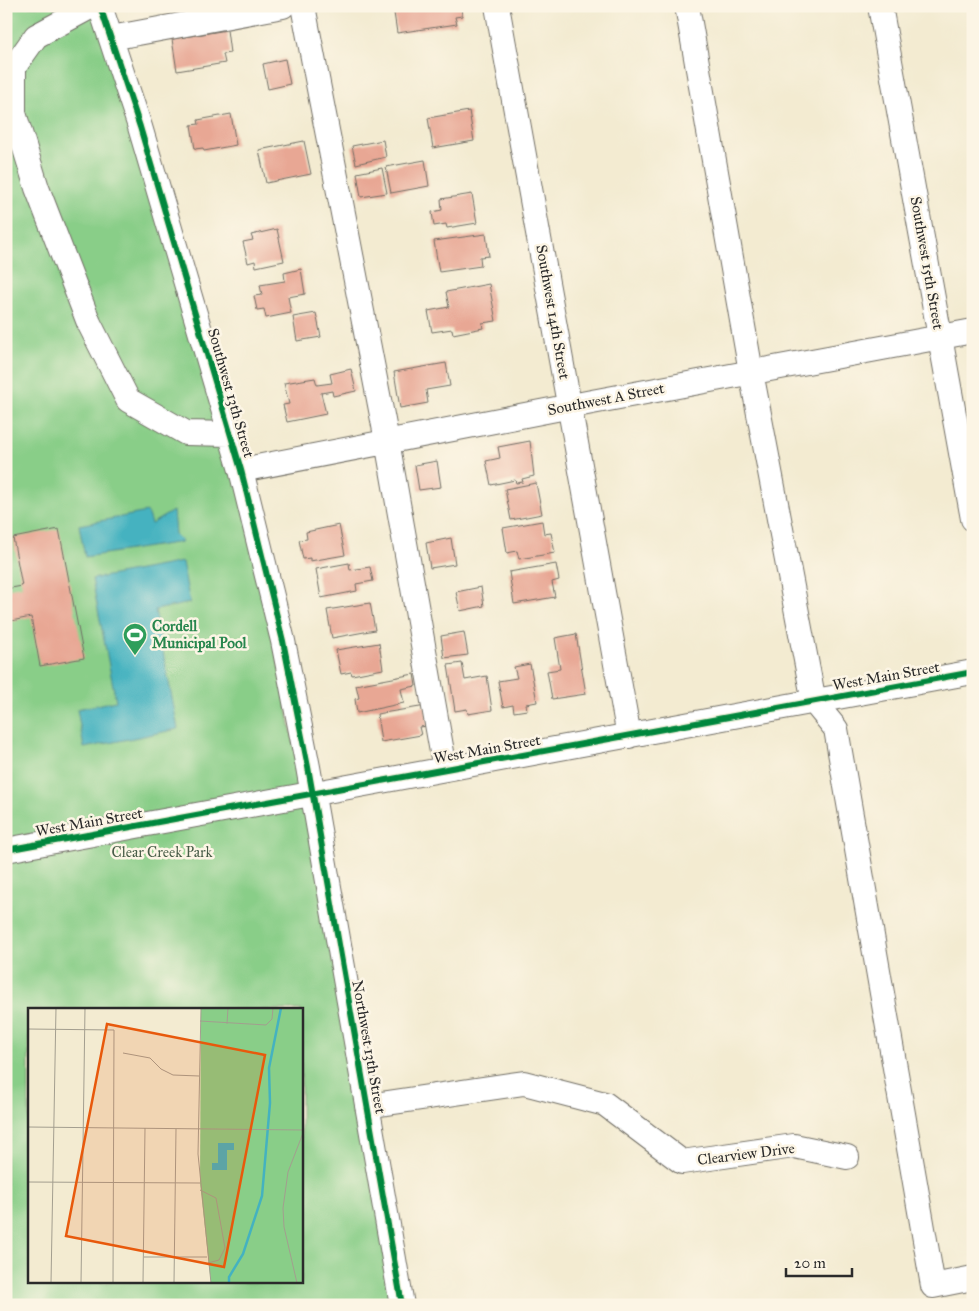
<svg xmlns="http://www.w3.org/2000/svg" width="979" height="1311" font-family="'IM FELL Great Primer',serif">
  <style>
    .green { fill: #89ce88; stroke: #5a7c5a; fill-rule: evenodd }
    .water { fill: #44b2c0; stroke: #386e76 }
    .building { fill: #e8a794 }
    .lines { fill: none; stroke-linecap: round; stroke-linejoin: round }
    .minor-casing { stroke: #716e65; stroke-width: 26 }
    .minor { stroke: #fff; stroke-width: 24 }
    .cycleway-casing { stroke: #fcf5e5; stroke-width: 9 }
    .cycleway { stroke: #00873e; stroke-width: 6 }
    .labels { text-anchor: middle; dominant-baseline: central; stroke-width: 5; stroke-linejoin: round; paint-order: stroke }
    .street-label { font-size: 15px; fill: #2b2b2b; stroke: #fcf5e5 }
    .leisure-label { font-size: 15px; font-weight: bold; fill: #27864d; stroke: #fcf5e5; text-anchor: start }
    .park-label { font-size: 15px; fill: #475c47; stroke: #fcf5e5 }
    .inset-river { fill: none; stroke: #44b2c0; stroke-width: 2.5 }
    .inset-road { fill: none; stroke: #a39e8f; stroke-width: 1 }
    .view { fill: #e8590c; fill-opacity: 0.15; stroke: #e8590c; stroke-width: 2.5 }
    .inset-edge { fill: none; stroke: #2b2b2b; stroke-width: 2.5 }
  </style>
  <rect width="100%" height="100%" fill="#fcf5e5"/>
  <filter id="ink" filterUnits="userSpaceOnUse"><feTurbulence type="fractalNoise" baseFrequency=".02" numOctaves="2"/><feDisplacementMap in="SourceGraphic" scale="10" xChannelSelector="R" yChannelSelector="G"/><feConvolveMatrix kernelMatrix="1 2 1 2 8 2 1 2 1" color-interpolation-filters="sRGB"/></filter>
  <filter id="wash" filterUnits="userSpaceOnUse"><feTurbulence type="fractalNoise" baseFrequency=".0096" numOctaves="4" result="noise"/><feDisplacementMap in="SourceGraphic" scale="20" xChannelSelector="R" yChannelSelector="G"/><feGaussianBlur stdDeviation="1.12" result="paint"/><feColorMatrix in="noise" values="0 0 0 0 0 0 0 0 0 0 0 0 0 0 0 0 0 1.4 0 .05"/><feComposite in="paint" operator="in"/></filter>
  <g filter="url(#wash)">
    <rect width="100%" height="100%" fill="#f3ebd1"/>
    <path class="green" d="M6,6H100L241,470L402,1305H6ZM29,1010H301V1282H29Z"/>
    <path class="water" d="M173,511L175,534L182,542L85,557L79,525L147,512L151,524Z
      M182,562L190,603L155,610L178,729L84,748L77,709L116,701L92,579Z"/>
    <g id="blocks">
      <path class="building" d="M393,6H461L462,16L455,17L457,24L397,33Z
        M227,30L230,53L223,54L225,63L177,71L172,39Z
        M285,59L290,84L268,89L263,64Z
        M469,111L474,141L433,148L428,118Z
        M231,114L236,145L204,151L203,148L195,149L191,125L199,124L198,120Z
        M383,140L386,157L356,164L352,146Z
        M304,141L311,174L266,183L259,150Z
        M425,160L429,186L391,193L386,167Z
        M382,168L387,193L361,197L357,173Z
        M472,194L477,223L447,228L446,224L434,226L432,212L442,210L441,199Z
        M277,229L284,261L256,267L255,261L248,263L243,242L253,240L251,235Z
        M486,234L489,256L480,257L481,266L439,272L434,241Z
        M301,269L305,294L288,297L291,313L266,318L264,309L257,310L254,296L262,295L260,285L285,281L284,273Z
        M489,284L496,321L482,323L483,328L453,334L452,329L432,332L428,311L449,307L446,292Z
        M316,313L321,337L297,341L293,317Z
        M446,363L450,386L426,390L428,403L400,408L394,372Z
        M351,369L356,391L333,396L332,391L321,393L326,414L287,422L283,405L289,404L284,383L315,378L317,385L332,383L330,374Z
        M530,441L534,476L522,479L523,482L516,483L515,480L491,485L486,461L500,458L498,447Z
        M437,461L441,487L419,490L415,465Z
        M536,483L542,514L511,520L505,489Z
        M542,521L544,534L551,533L555,553L519,559L517,551L507,553L503,528Z
        M339,525L345,555L310,561V558L303,559L299,540L307,539L306,532Z
        M59,529L84,658L40,666L31,617L11,621L6,589L22,586L13,538Z
        M451,538L455,564L430,568L426,543Z
        M349,563L350,570L370,567L373,581L356,584L357,591L321,598L316,569Z
        M556,564L559,580L552,582L555,597L514,604L509,572Z
        M481,587L484,606L460,611L456,592Z
        M370,603L375,630L332,638L327,610Z
        M464,632L468,655L444,658L441,636Z
        M576,634L586,694L552,699L547,671L560,669L555,638Z
        M379,643L383,669L352,675L351,672L341,674L336,650Z
        M462,663L465,680L487,676L492,710L468,714L467,709L455,711L448,665Z
        M530,664L537,702L526,704L527,710L514,712L513,705L503,707L498,681L517,678L514,667Z
        M414,674L416,686L401,689L404,703L357,713L355,699L359,698L356,685Z
        M426,706L429,726L419,727L421,735L381,742L377,714Z"/>
    </g>
  </g>
  <g filter="url(#ink)">
    <use href="#blocks" fill-opacity="0" stroke="#716e65" stroke-width="1"/>
    <g class="lines">
      <defs>
        <path id="minor" d="M92,6L36,36L14,67V113L37,188L89,323L128,400L186,433L230,434
          M100,6L140,127L241,470L283,641L308,767L402,1305
          M303,6L387,441L445,769
          M497,6L629,736
          M687,6L751,372L814,702L836,729L933,1286L973,1278
          M880,6L973,519
          M111,38L283,6
          M241,470L592,402L973,331
          M6,850L973,672
          M367,1106L524,1083L605,1104L682,1162L794,1146L847,1157"/>
      </defs>
      <use href="#minor" class="minor-casing"/>
      <use href="#minor" class="minor"/>
      <defs>
        <path id="cycleway" d="M100,6L140,127L241,470L283,641L308,767L402,1305
          M6,850L973,672"/>
      </defs>
      <use href="#cycleway" class="cycleway-casing"/>
      <use href="#cycleway" class="cycleway"/>
    </g>
  </g>
  <defs>
    <symbol id="stadium-pin" viewBox="-11 -11 22 30"><path d="M0 17L-7.5 6A9.5 9.5 0 1 1 7.5 6Z" fill="#2e9e5b" stroke="#fcf5e5"/><path d="M0-5a6.5 5 0 1 0 0 10a6.5 5 0 1 0 0-10ZM-3.5-1.8h7v3.6h-7Z" fill="#fff"/></symbol>
  </defs>
  <g fill-rule="evenodd">
    <use href="#stadium-pin" x="121" y="621" width="28" height="38"/>
  </g>
  <g class="labels">
    <g class="street-label">
      <text transform="translate(927 263) rotate(80)">Southwest 15th Street</text>
      <text transform="translate(553 312) rotate(80)">Southwest 14th Street</text>
      <text transform="translate(231 393) rotate(74)">Southwest 13th Street</text>
      <text transform="translate(606 399) rotate(-11)">Southwest A Street</text>
      <text transform="translate(886 676) rotate(-10)">West Main Street</text>
      <text transform="translate(487 749) rotate(-10)">West Main Street</text>
      <text transform="translate(89 822) rotate(-10)">West Main Street</text>
      <text transform="translate(369 1047) rotate(80)">Northwest 13th Street</text>
      <text transform="translate(746 1154) rotate(-7)">Clearview Drive</text>
    </g>
    <g class="leisure-label">
      <text x="152" y="626">Cordell<tspan x="152" dy="17">Municipal Pool</tspan></text>
    </g>
    <g class="park-label">
      <text x="162" y="852">Clear Creek Park</text>
    </g>
  </g>
  <g transform="translate(28 1008)">
    <rect width="275" height="275" fill="#f3ebd1"/>
    <path d="M173,0H275V275H183L172,175Z" fill="#89ce88"/>
    <path d="M190,135H206V142H199V162H184V155H190Z" fill="#44b2c0"/>
    <path class="inset-river" d="M201,275V269L215,246L234,188L242,95L241,60L253,0"/>
    <path class="inset-road" d="M173,0L170,146L183,275M172,13L238,17L244,11L245,0M199,16L200,0M0,21L86,22L85,275M95,45L122,50L133,61L145,67L171,68M0,119L275,122M0,174L172,175M172,182L188,190L197,240L191,252L180,255M116,249H179M23,275L28,0M53,275L57,0M115,275L117,120M146,275L148,121M269,275L256,219L255,200L260,164L275,125"/>
    <path class="view" d="M79,16L237,47L196,259L38,228Z"/>
    <rect width="275" height="275" class="inset-edge"/>
  </g>
  <rect width="979" height="1311" fill="none" stroke="#fcf5e5" stroke-width="25"/>
  <path d="M786 1268v8h66v-8" fill="none" stroke="#2b2b2b" stroke-width="2.5"/>
  <text x="794" y="1268" font-size="15" fill="#2b2b2b" stroke="#fcf5e5" stroke-width="4" paint-order="stroke">20 m</text>
</svg>
